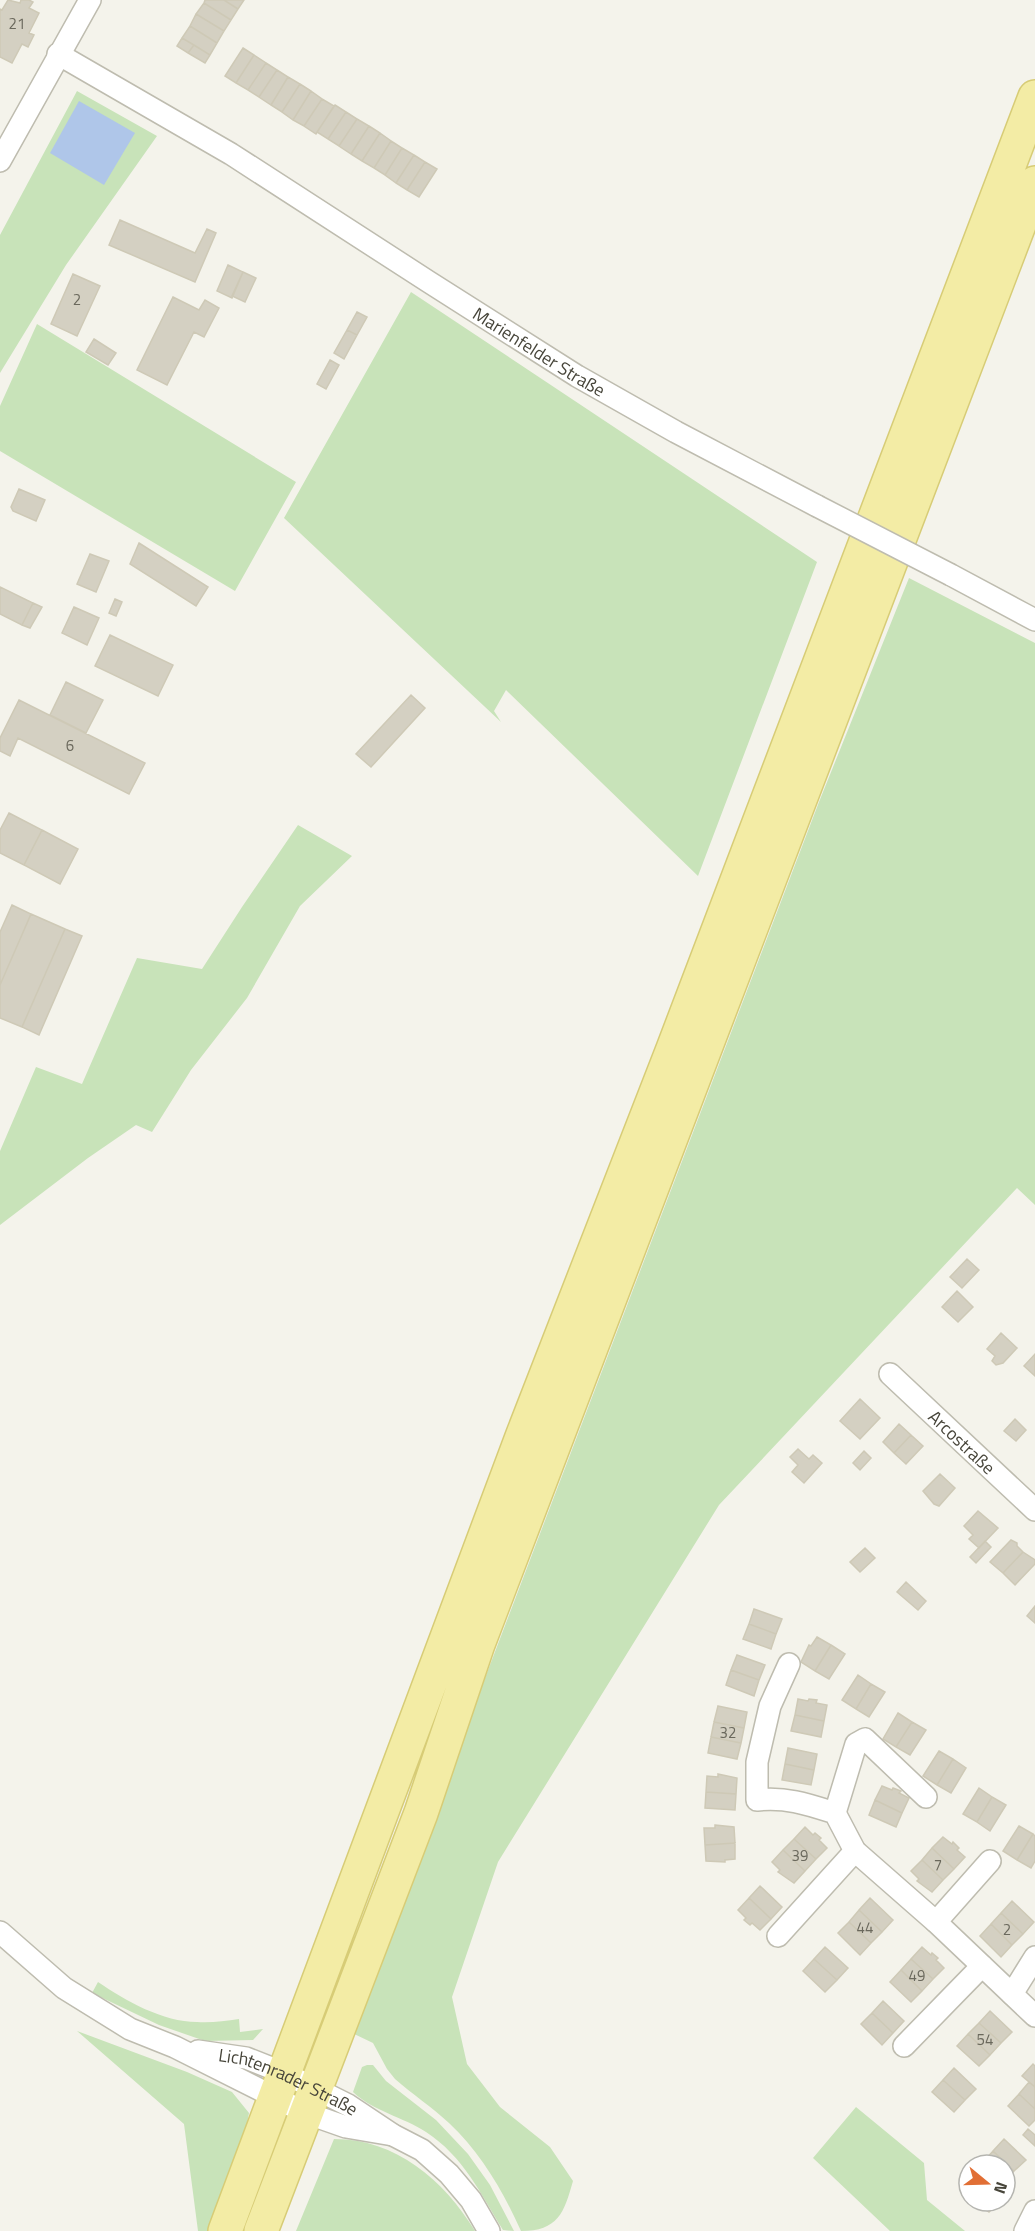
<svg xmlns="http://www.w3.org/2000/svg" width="1035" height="2231" font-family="'Titillium Web',sans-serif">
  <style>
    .green { fill: #c8e3b9 }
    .water { fill: #afc6e9 }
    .building { fill: #d4d0c2; stroke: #cec9b6; stroke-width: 1.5 }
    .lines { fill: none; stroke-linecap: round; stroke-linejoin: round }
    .street-casing { stroke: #bebcaf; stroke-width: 24 }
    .primary-casing { stroke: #d7cc76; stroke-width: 36 }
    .street { stroke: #fff; stroke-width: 21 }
    .primary { stroke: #f3eca5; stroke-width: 33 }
    .street-bridge-casing { stroke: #bebcaf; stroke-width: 24; stroke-linecap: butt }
    .street-bridge { stroke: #fff; stroke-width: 21 }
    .labels { text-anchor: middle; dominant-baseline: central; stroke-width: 4.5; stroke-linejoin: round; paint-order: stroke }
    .number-label { font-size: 15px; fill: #6a685c }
    .street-label { font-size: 18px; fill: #47453a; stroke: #fff }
  </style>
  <rect width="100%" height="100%" fill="#f4f3eb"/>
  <path class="green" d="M77,91L157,136L66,265L0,373V235Z
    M411,292L817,562L698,876L506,690L494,711L501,722L284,518Z
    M37,324L296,482L235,591L0,451V406Z
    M909,578L1035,643V1205L1017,1188L719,1505L498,1862L452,1997L467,2064L500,2107L550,2147L573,2181C564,2213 558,2231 521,2231C503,2191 481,2153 449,2123C432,2107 412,2094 395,2079L387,2069L373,2043L350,2032L819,802Z
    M298,825L352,856L300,906L247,998L191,1070L152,1132L136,1125L88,1158L0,1225V1151L36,1067L82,1084L137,958L202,969L242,907Z
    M98,1982C126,2001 163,2022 197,2022C211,2023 225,2021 239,2019L240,2032L263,2029L253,2040L205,2041L159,2025L92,1993Z
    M77,2031L187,2072L232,2092L249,2113L242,2151L210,2231H198L184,2124Z
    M367,2065H373L386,2081L436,2120L468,2154L490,2185L514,2231L503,2230C481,2194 463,2156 426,2132C403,2117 373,2111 353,2092L362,2067Z
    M856,2107L924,2163L927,2200L965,2231H890L813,2158Z
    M334,2139C396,2139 444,2180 475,2231H296Z"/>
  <path class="water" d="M79,101L135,133L104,185L50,153Z"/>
  <path class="building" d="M8,0L20,3L21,0H29L33,2L29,8L39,13L29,33L34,35L28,47L22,44L12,63L0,57V9L2,10Z
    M205,0H224L238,9L231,20L204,3Z
    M224,0H244L238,9Z
    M204,3L231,20L224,31L196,14Z
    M196,14L224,31L217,43L190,26Z
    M190,26L217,43L210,55L182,38Z
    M182,38L194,45L188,53L177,46Z
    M194,45L210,55L205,63L188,53Z
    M243,48L254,55L236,83L225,76Z
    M254,55L266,63L248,90L236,83Z
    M266,63L277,70L259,97L248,90Z
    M277,70L288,77L271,105L259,97Z
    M288,77L300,84L282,112L271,105Z
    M300,84L311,91L293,120L282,112Z
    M311,91L322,99L304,126L293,120Z
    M322,99L334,106L316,134L304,126Z
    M335,105L346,112L328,139L317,132Z
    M346,112L357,119L339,146L328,139Z
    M357,119L369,126L351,154L339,146Z
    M369,126L380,133L362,161L351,154Z
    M380,133L391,141L374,168L362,161Z
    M391,141L402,148L385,175L374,168Z
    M402,148L414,155L396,183L385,175Z
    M414,155L425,162L407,190L396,183Z
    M425,162L437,169L419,197L407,190Z
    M120,220L195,253L207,229L216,233L195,282L109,245Z
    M228,265L243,272L232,298L217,291Z
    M243,272L256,278L245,302L232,296Z
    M73,274L100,286L77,336L51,324Z
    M173,297L199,310L205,300L219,308L204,337L194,332L167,385L137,370Z
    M357,312L367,317L357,335L347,330Z
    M347,330L357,335L344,359L334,353Z
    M94,339L116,353L108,365L86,352Z
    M330,360L339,365L326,389L317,384Z
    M19,489L45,500L36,521L13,511L11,507Z
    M139,543L208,587L196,606L130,564Z
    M90,554L109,561L96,592L77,584Z
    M0,587L33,603L22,625L0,614Z
    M115,599L122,602L116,616L109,613Z
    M33,603L42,607L30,628L22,625Z
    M74,607L99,618L87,645L62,633Z
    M110,635L173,665L158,696L95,666Z
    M66,682L103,700L86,733L50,715Z
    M411,695L425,708L371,767L356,754Z
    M19,700L145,763L129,794L18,738L10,756L0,751V738Z
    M9,813L42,830L24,865L0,853V830Z
    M42,830L78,849L60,884L24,865Z
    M12,905L31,914L0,985V932Z
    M31,914L65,929L22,1027L0,1018V985Z
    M65,929L82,936L39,1035L22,1027Z
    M967,1259L979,1270L962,1288L950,1277Z
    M957,1291L973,1307L958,1322L942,1307Z
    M1001,1333L1017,1348L1003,1363L996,1365L992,1361L995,1356L987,1349Z
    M1035,1354V1376L1024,1366Z
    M860,1399L880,1418L860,1439L840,1421Z
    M1015,1419L1026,1430L1016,1441L1004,1431Z
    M899,1424L911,1435L894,1453L883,1442Z
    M911,1435L923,1446L906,1464L894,1453Z
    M798,1449L809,1459L813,1455L822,1463L804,1483L792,1472L798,1465L790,1457Z
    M864,1451L871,1458L860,1470L853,1463Z
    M940,1474L955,1488L939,1506L934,1504L923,1491Z
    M978,1511L998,1528L979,1548L969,1539L973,1535L964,1526Z
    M1011,1540L1017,1543V1546L1023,1552L1003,1573L990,1562Z
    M985,1541L991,1547L976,1563L970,1557Z
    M865,1548L875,1558L860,1572L850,1562Z
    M1023,1552L1035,1560V1564L1015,1585L1003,1573Z
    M906,1582L926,1601L918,1610L897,1592Z
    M1035,1606V1623L1027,1616Z
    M754,1609L782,1619L776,1634L749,1624Z
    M749,1624L776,1634L771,1649L743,1639Z
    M817,1637L831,1645L815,1671L801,1662L809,1645L811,1646Z
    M831,1645L845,1654L829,1679L815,1671Z
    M737,1655L765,1665L759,1680L731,1670Z
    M731,1670L759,1680L754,1696L726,1685Z
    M858,1675L871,1684L856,1709L842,1700Z
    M871,1684L885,1692L869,1717L856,1709Z
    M798,1699L808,1701L809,1699L817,1700L816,1703L827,1705L824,1721L795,1715Z
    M718,1706L747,1712L744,1728L714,1722Z
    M898,1713L912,1722L896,1747L883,1739Z
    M795,1715L824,1721L821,1737L791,1731Z
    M714,1722L744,1728L741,1743L711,1737Z
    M912,1722L926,1730L910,1755L896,1747Z
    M711,1737L741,1743L737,1759L708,1753Z
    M788,1748L817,1754L814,1770L785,1764Z
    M939,1751L953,1759L937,1785L923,1776Z
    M953,1759L966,1768L951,1793L937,1785Z
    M785,1764L814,1770L811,1785L782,1780Z
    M718,1774L737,1778L736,1794L706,1792L707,1776L718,1777Z
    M882,1786L892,1790L893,1788L901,1791L899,1793L909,1798L902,1813L875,1800Z
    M979,1788L992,1797L977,1822L963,1814Z
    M706,1792L736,1794L735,1810L705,1808Z
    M992,1797L1006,1805L990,1831L977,1822Z
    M875,1800L902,1813L896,1827L869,1815Z
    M715,1825L734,1827L735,1843L705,1845L704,1828H715Z
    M1019,1826L1033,1834L1017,1860L1003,1851Z
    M805,1827L813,1835L815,1833L821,1838L819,1840L827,1848L816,1859L794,1839Z
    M1033,1834L1035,1836V1861L1031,1868L1017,1860Z
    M943,1837L952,1844L953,1842L959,1848L957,1850L965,1857L954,1869L932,1848Z
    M794,1839L816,1859L805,1871L783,1850Z
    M735,1843V1859L725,1860V1862L706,1861L705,1845Z
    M932,1848L954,1869L943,1880L922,1860Z
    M783,1850L805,1871L794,1883L778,1872L780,1870L772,1862Z
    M922,1860L943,1880L932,1892L917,1881L919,1879L911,1871Z
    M760,1886L782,1907L771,1919L749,1898Z
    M749,1898L771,1919L760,1930L752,1923L750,1925L744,1920L746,1918L738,1910Z
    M870,1898L893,1920L882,1932L859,1910Z
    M1012,1901L1034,1922L1023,1934L1001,1913Z
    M859,1910L882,1932L871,1943L849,1922Z
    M1001,1913L1023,1934L1012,1945L991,1924Z
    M849,1922L871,1943L860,1955L838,1933Z
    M991,1924L1012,1945L1001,1957L980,1936Z
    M825,1947L848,1968L837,1980L814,1959Z
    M922,1947L931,1955L932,1953L938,1958L936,1960L944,1968L933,1979L911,1959Z
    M814,1959L837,1980L825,1992L803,1971Z
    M911,1959L933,1979L922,1991L901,1970Z
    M901,1970L922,1991L911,2002L890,1982Z
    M883,2001L904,2021L893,2033L872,2013Z
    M990,2011L1012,2032L1001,2043L979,2023Z
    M872,2013L893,2033L882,2045L861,2024Z
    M979,2023L1001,2043L990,2055L968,2034Z
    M968,2034L990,2055L979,2066L957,2046Z
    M1033,2064L1035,2066V2087L1022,2076Z
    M954,2068L976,2089L965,2100L943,2080Z
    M943,2080L965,2100L954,2112L932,2092Z
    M1029,2082L1035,2087V2109L1019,2094Z
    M1019,2094L1035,2109V2120L1029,2126L1008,2106Z
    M1028,2129L1035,2135V2146L1023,2135Z
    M1004,2139L1026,2160L1014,2171L993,2151Z
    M993,2151L1014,2171L1005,2181V2165H985L982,2163Z
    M973,2201H1000L989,2212Z"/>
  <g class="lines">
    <defs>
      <g id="street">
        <path id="s1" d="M58,54L231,154L429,282L577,376L676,432L817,506"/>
        <path d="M0,161L90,0"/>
        <path d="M951,575L1035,620"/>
        <path id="s2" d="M890,1374L1035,1510"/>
        <path d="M789,1664L770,1706L757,1762V1800C787,1797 807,1804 835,1813L855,1851L936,1922L1035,2016"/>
        <path d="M835,1813L856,1744L865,1739L926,1797"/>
        <path d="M936,1922L990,1861"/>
        <path d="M0,1932L64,1988L130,2029L175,2047L306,2113L346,2127L393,2135"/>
        <path d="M778,1936L855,1851"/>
        <path d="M1012,1994L1035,1957"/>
        <path d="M904,2046L982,1966"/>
        <path id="s3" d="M198,2051L246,2058L284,2073L348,2105L393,2135L422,2150L449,2174L471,2200L489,2231"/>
        <path d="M1025,2231L1035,2211"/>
      </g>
      <path id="primary" d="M225,2231L522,1437L673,1049L1035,97
        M261,2231L421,1813L478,1644L1035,183"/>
    </defs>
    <use href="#street" class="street-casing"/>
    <use href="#primary" class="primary-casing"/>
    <use href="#street" class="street"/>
    <use href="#primary" class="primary"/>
    <defs>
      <path id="street-bridge" d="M817,506L951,575"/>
    </defs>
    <use href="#street-bridge" class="street-bridge-casing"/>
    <use href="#street-bridge" class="street-bridge"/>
  </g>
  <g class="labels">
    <g class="number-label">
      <text x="17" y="23">21</text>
      <text x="77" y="299">2</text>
      <text x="70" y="745">6</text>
      <text x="728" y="1732">32</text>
      <text x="800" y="1855">39</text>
      <text x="938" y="1864">7</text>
      <text x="865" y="1927">44</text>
      <text x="1007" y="1929">2</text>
      <text x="917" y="1975">49</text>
      <text x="985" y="2039">54</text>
    </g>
    <g class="street-label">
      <text stroke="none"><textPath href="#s1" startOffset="566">Marienfelder Straße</textPath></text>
      <text stroke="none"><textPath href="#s2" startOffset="99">Arcostraße</textPath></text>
      <text stroke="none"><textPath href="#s3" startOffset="96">Lichtenrader Straße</textPath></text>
    </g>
  </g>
  <g transform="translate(987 2183) rotate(109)"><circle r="28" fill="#ffffff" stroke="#b5b5b0" stroke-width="1.5"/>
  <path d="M0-4.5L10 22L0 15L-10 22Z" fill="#e16f35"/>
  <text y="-9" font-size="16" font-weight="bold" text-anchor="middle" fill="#47453a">N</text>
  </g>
</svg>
